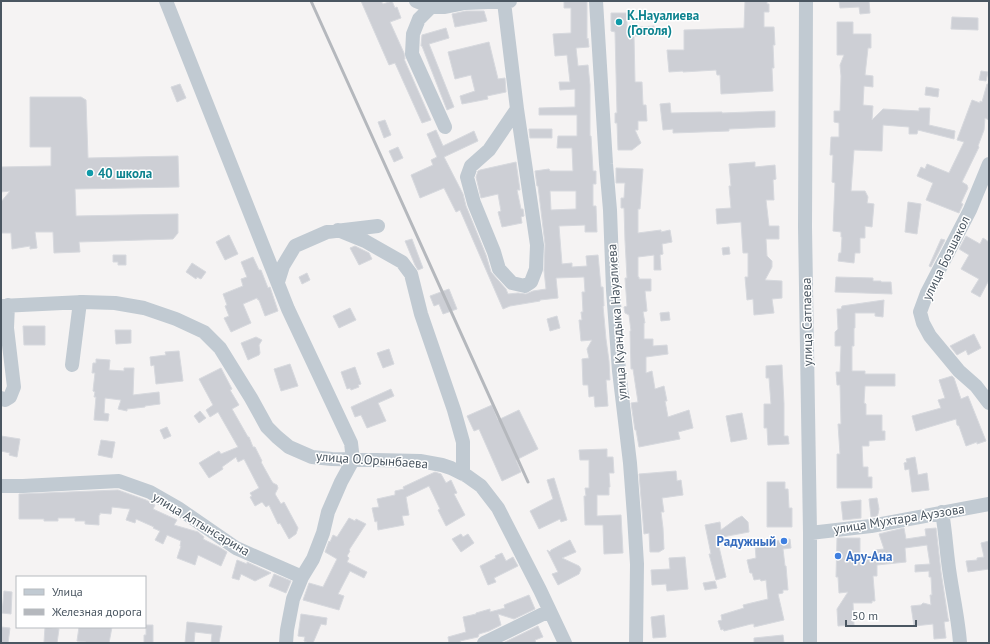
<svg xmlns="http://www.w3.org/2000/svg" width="990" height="644" font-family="'PT Sans',sans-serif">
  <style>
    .building { fill: #cdcfd5; stroke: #d7d9de; fill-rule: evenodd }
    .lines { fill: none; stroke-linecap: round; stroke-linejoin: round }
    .minor { stroke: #c1cad2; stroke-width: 14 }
    .rail { stroke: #b5b8bd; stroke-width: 3 }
    .culture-dot { fill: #0f9aa8; stroke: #fff; stroke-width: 1.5 }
    .shop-dot { fill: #3f7fe0; stroke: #fff; stroke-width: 1.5 }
    .labels { text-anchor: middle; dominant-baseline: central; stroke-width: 3; stroke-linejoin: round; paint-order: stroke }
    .culture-label { font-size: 13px; font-weight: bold; fill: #0d838f; stroke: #fff; text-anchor: start }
    .street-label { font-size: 13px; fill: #4a5661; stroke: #fff }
    .shop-label { font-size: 13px; font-weight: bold; fill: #366cbe; stroke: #fff; text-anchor: end }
  </style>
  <rect width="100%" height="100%" fill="#f5f3f3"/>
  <path class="building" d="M361,1H381L383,4L392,1L395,8L397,7L401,18L390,22L404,53L405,59H404L431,120L422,123L395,63L389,65Z
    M564,1H587V39L588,38L589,47L576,48L578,66L588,65L590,85V136H591L593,171H596V184H593V206H596L597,232H585V225L559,226L562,264L572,263V267L587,266L586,256L598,255L601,287H603L604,306H603L606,339L609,361L610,380H606L608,406L595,407L594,396L589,397L588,385H583L582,359L589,358L587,349L592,340L581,341L579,320H582L581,312H583L582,292H585L584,277L556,278L558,298L540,300V301L510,306L503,309L460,210L456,212L444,188L420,198L411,175L433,165L431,160L437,157L427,134L436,130L443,146L474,131L478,141L444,157L463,194L466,206L486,255L491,272L506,289L508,294L518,293L526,294L533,291L546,289L544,270L545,244L538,186H537L535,171L549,169L550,171H573L572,148H557L558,136H577V115H539V108L575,107V89L560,90L559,82H570L567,55L555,56L553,34L571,33V8H564ZM550,191H576V209L551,210Z
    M745,1H767V4H769V12H764V27H774L775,45H773L774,68H772L773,91L721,94L720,75H717L716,70L683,72V71L669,72L667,50H684V30L744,28Z
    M839,1H869L870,13L860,14L859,7L840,8Z
    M466,11H484L487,21L455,27L452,14Z
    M611,13H627V28L654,26V35L634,36L635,82H642L643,105H646L647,121H638V130H635L641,143L632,150H618L617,123H615V113H617L615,32L611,31Z
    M952,17L978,18V30L951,29Z
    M837,22H853V34H871V48H868L865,75L873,76V87L864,86L863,105L873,106L872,120L883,109L919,111V108H930L929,125L955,131L954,139L918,130L917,134H909V127L883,125L882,151L854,150L851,191H865L868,197L867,203L874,204L872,227L865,226V238H860V253H855L854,263L838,261L839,253H841L842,237H841V232L833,231L835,183L832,182L833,155H830L831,137H839V123L834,122V111H840L841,76L840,65L844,55H837Z
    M446,28L449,38L429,44L454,107L447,110L422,46H421L422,35Z
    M489,42L498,79L505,78L506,92L487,96L488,99L462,104L460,96L475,91L471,75L455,79L448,52Z
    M981,71L988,72L986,81L979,80Z
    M180,84L186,98L177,102L171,87Z
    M987,84H989V120L985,118L984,130L978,146L979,147L962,182L967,185L968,188L961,203L963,204L959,213L926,200L933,183L917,176L921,167L925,169L927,164L949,173L964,142L957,140L972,100L980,103V101L982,102Z
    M926,87L939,89L938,97L925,95Z
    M30,97H81L86,100L88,158L178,156L179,187L75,189L76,216L178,214V233L173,239L79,242L80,252L54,253L53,232H35L37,248L30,249V246L12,249L11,233H1V202L10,191L1,192V167L51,166V147H30Z
    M670,103L671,113L722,112V113L775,111V127L729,129V131L673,133V129L663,130L660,104Z
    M385,120L391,135L384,138L378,122Z
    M529,129H552V138H530Z
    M398,147L403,158L394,162L389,151Z
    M516,162L520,190H517L521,209H523L524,216L521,217L522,223L502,227L498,212L501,211L498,194L481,198L476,177L478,171L480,170Z
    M755,162V167L775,165L776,179L773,180L774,200H766L769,226H779V239H766L767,256L772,261V267L765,280L782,281V298L772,299L774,313L754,315L753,299L747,300L745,277H748V253H743L741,222L717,224L716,209L731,208L729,186H731L729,164Z
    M616,168L643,169L640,209H638V233L661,230V232L670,230L672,242L662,244L663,254L660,255L661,270H654V255L638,257V277H639V279H651V291H645L647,311L643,312L645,323H644V339H653V346L667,345L668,354L646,357V373L652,371L655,389L664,386L667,401H665L668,417L689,410L693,428L678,432L680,439L639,447L636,430H635L631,403L638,402L633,369H631L630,331H631L629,315L625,313L624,307L627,306L625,278H627L626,259L625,241L624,208H621V198H624L625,183H616Z
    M908,202L921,204L917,234L905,232Z
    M229,235L238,254L225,260L216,242Z
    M966,236L980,244L983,238L989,242V280L980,297L971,292L979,279L961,269L969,255L959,249Z
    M412,239L423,268L418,270L415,265L405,241Z
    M941,239L945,240L931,267L929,266Z
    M355,246L369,253L372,259L359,265L350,248Z
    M729,247L730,254L723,255L722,248Z
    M113,255H126V265H118V262H113Z
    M253,257L259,270H261L268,288L270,287L278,311L265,316L259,300H258L257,298L243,304L251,323L231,332L224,318L229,316L225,306L227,305L223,294L243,286L241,279L247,277L241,262Z
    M192,263L206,272L201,279L197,277L196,279L186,272Z
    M307,273L310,280L302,284L299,277Z
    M836,277L873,278V281H881V282H891L892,294L835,292Z
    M449,289L457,309L443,314L439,304L434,306L430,296Z
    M884,300L883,317L875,316V313H855V328H854V346H852V371H865V374H895V386H865L864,403L866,404V415H882V431H885V440L869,441V446H862L863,467H868V477H872V488H837V454H840L838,424H841L840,385H837L836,372H840L841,346H835V332L838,329L837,309H841L842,306Z
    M350,308L356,320L339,328L333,316Z
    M669,312L670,320L661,321L660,313Z
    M557,316L560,328L550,331L547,319Z
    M23,326H45V345H24Z
    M115,330H131V343L116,344Z
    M974,334L981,348L968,355L966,350L957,355L950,346Z
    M256,337L262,340L259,345L260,353L259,355L248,360L241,343Z
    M389,349L394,364L383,368L377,353Z
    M179,351L183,381L156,384L154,365L151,366L150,357L166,355L165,352Z
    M96,359L110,360L109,370L124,371V368H134L133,395L159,392L160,404L145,406V407L127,409V411L118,409L121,400L105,398L104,413L109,414L108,421L94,420L96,397H94L95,392L93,391L95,373H92L93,363H96Z
    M290,364L298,386L281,391L274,369Z
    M782,365L784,404V436H788L789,444L768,445L767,428H764V404H771L769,378H766V366Z
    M355,367L361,384L358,385L359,387L351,390L350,388L347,389L341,372Z
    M221,368L232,389L230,390L239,405L232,409L248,437H249L253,447H255L262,461L261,462L271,480L273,483L277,485L278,488L275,494L281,504L284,502L298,528L296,534L289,539L280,523L278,524L269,505L266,507L262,502L255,506L250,497L252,496L250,493L259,488L244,459L238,462L236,457L222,467L223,469L209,478L199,463L219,451L221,454L238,447L218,412L210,417L206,410L213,405L199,379Z
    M952,376L954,378L961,399L968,396L986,441L977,444V442L966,446L959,426L957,425L956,419L916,431L912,416L941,408L938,400L945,398L939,380Z
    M391,389L394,396L378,403L386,421L367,428L361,415L355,417L351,407Z
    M492,405L498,420L519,410L538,449L516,460L521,472L502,481L479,429L474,431L467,416Z
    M200,411L206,418L199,423L194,416Z
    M742,413L747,439L731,442L726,416Z
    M167,427L171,436L164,439L160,430Z
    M1,436L20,439L17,457L9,455L10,453L1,451Z
    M101,440L115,442L112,458L98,455Z
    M607,449V457H613L614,473H609L610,487H609V495H597V516L621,515L623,553L604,554L603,525H585L584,496H586L585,488H589V460H580L579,450Z
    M915,457L918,475L927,473L929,490L912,492L909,469L905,470L904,463L907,462L906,459Z
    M676,471L677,481L681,480L683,495L662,498L664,512H661L663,528L664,549L659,552H650L649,533L644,534L639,474Z
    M435,472L441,474L446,483L451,480L457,493L454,494L465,515L446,526L438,510L440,509L429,486L406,497L409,515L402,516L404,525L378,530L377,521L375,522L372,508L379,507L377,499L395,495V491L404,489L403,487Z
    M554,478L567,520L561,522L560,519L539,529L530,511L553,499L547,480Z
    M767,482H785V489H788L789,508H792V527H767Z
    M118,490L146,500L155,505L153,509L177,520L174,525L198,532L204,537L203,539L219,547L227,552L221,566L198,555L195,565L177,558L181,546H180L181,541L167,535L163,544L155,540L160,531L153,528L154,527L136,519L135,523L126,520L130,509L112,507L111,514L100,513V515H99V525L85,524V521H75V518H58V521H44V519H19V494Z
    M877,498L879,509L878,514L877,516L871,517L869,499Z
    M861,500V518L843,520L841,502Z
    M742,516L748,522L749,532L717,538L726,577L716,580L709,554H711L705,525L720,522L721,530L736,519Z
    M349,518L355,521L356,519L366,524L349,550L350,551L347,556L349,558L347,562L367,572L364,578L350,571L338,594L344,596L339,610L303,600L309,583L323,587L337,559L325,552L329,541L330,542L333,535L337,537Z
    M904,528L906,539L926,536L925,529L936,528L941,572L948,618L949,621L944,622L946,638L934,639L933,624L914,626L911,606L921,605L923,603L931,605L930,595H932L931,577H929V571L915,572V565L930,564L927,545L905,548L906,562L877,565V576H873L875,601H872V603H853L854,625L838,626L837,609L848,592L839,593L838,577H836L837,538H860V556L875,555V550L884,549L879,534L887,532Z
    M461,534L463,537L468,534L474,543L461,552L452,539Z
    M790,539L791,548L783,549L785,566H786L788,590H783V593L778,594L784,620L754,627V624H751L724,631L723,629L721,630L718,621L722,620L721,615L744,608L743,605L768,599L766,580L761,581L760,579L754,580L752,573H750L747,560L756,558L755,544Z
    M570,540L576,552L562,558L579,566L581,569L579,574L558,585L552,574L558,572L547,550L550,552L551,550Z
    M989,541V569L968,572L966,561L977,560V558L984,557L981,543Z
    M502,553L506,561L513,557L518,566L494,578L496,582L488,585L480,566L496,558L495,556Z
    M685,557L688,589L667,591L666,584L652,585L651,570L670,569L669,558Z
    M237,560L247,564V562L271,573L255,581L241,574L239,580L232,578Z
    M274,574L291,581L286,593L269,586Z
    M715,581L717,588L705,590L703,583Z
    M4,591L12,592L11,614L2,613Z
    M529,595L535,609L514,619L498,614L501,625L489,631L479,634L478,637L460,641L461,643H449L448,637L466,632L463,617L476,614V613L490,609V612L505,608L504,605Z
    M301,614L327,618L326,625L321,624L313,643H309L304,641L305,637L298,636Z
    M664,615L666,637L653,638L651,617Z
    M187,622L222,626L219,643H211L212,634L195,632L194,643H185Z
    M146,625H153V643H144V635H146Z
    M538,626L543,637L535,640L536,643H503Z
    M1,627L10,628L8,643H1Z
    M45,627L59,629L57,643L44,642Z
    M79,627H112L109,643H86V642L77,641Z
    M783,635L784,643H754V638Z"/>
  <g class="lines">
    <path class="minor" d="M166,1L288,309L351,443L353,460L341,482L328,512L323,533L313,559L302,577L293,599L287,630L286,643
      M416,1L431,7H445L465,3L510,1
      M596,1L606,164L610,210L613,290L619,371L630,463L634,516L637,564L636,643
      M806,1L805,227L810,533V643
      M504,2L517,109L537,245L536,269L531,282L525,286L512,283L499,269L494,252L474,203L467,177L471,166L489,150L517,109
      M431,7L419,19L413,34L412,54L445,127
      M989,164L970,210L927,293L920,312L923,323L930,336L959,371L976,386L989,403
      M338,230L365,241L402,262L411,274L421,314L454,410L463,442V474
      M278,282L283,266L295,246L327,232L378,226
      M1,306L83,302L115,303L144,308L176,319L204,332L220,348L251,398L267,427L277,437L289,447L312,457L332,459L420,461L442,465L451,468L467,476L481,486L498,508L540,590L565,643
      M72,365L80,302
      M1,398L5,400L10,397L14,387L7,328L8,305
      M1,486H23L119,481L150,492L178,508L236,548L302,577
      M942,512C945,529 946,545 948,561C951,588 958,615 960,643
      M810,533L871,526L989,504
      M484,643L549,611"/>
    <path class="rail" d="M311,1L528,482"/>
  </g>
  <g class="culture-dot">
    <circle cx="619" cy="22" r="4"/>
    <circle cx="90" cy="173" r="4"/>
  </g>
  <g class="shop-dot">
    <circle cx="784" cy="541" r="4"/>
    <circle cx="838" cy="556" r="4"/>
  </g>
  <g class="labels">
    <g class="culture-label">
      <text x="627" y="15">К.Науалиева<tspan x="627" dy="15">(Гоголя)</tspan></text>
      <text x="98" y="173">40 школа</text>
    </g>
    <g class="street-label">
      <text transform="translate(946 258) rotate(-64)">улица Бозшакол</text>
      <text transform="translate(617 322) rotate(-94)">улица Куандыка Науалиева</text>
      <text transform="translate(807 322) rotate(-91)">улица Сатпаева</text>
      <text transform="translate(372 460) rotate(4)">улица О.Орынбаева</text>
      <text transform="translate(899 519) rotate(-9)">улица Мухтара Ауэзова</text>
      <text transform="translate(201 524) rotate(31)">улица Алтынсарина</text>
    </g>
    <g class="shop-label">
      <text x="776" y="541">Радужный</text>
      <text x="846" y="556" text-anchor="start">Ару-Ана</text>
    </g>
  </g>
  <rect width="990" height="644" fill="none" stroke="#4a5661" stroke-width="4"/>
  <rect x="16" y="576" width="130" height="52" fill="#ffffff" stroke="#b7bbc0"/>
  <rect x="24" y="589" width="20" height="6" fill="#c1cad2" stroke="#b7bbc0"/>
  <text x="52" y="596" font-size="12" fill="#4a5661">Улица</text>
  <rect x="24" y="609" width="20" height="6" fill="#b5b8bd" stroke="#b7bbc0"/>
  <text x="52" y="616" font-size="12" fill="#4a5661">Железная дорога</text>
  <path d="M846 620v6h70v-6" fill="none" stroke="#4a5661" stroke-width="2"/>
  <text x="852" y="620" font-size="12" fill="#4a5661" stroke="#ffffff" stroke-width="3" paint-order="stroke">50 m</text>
</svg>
